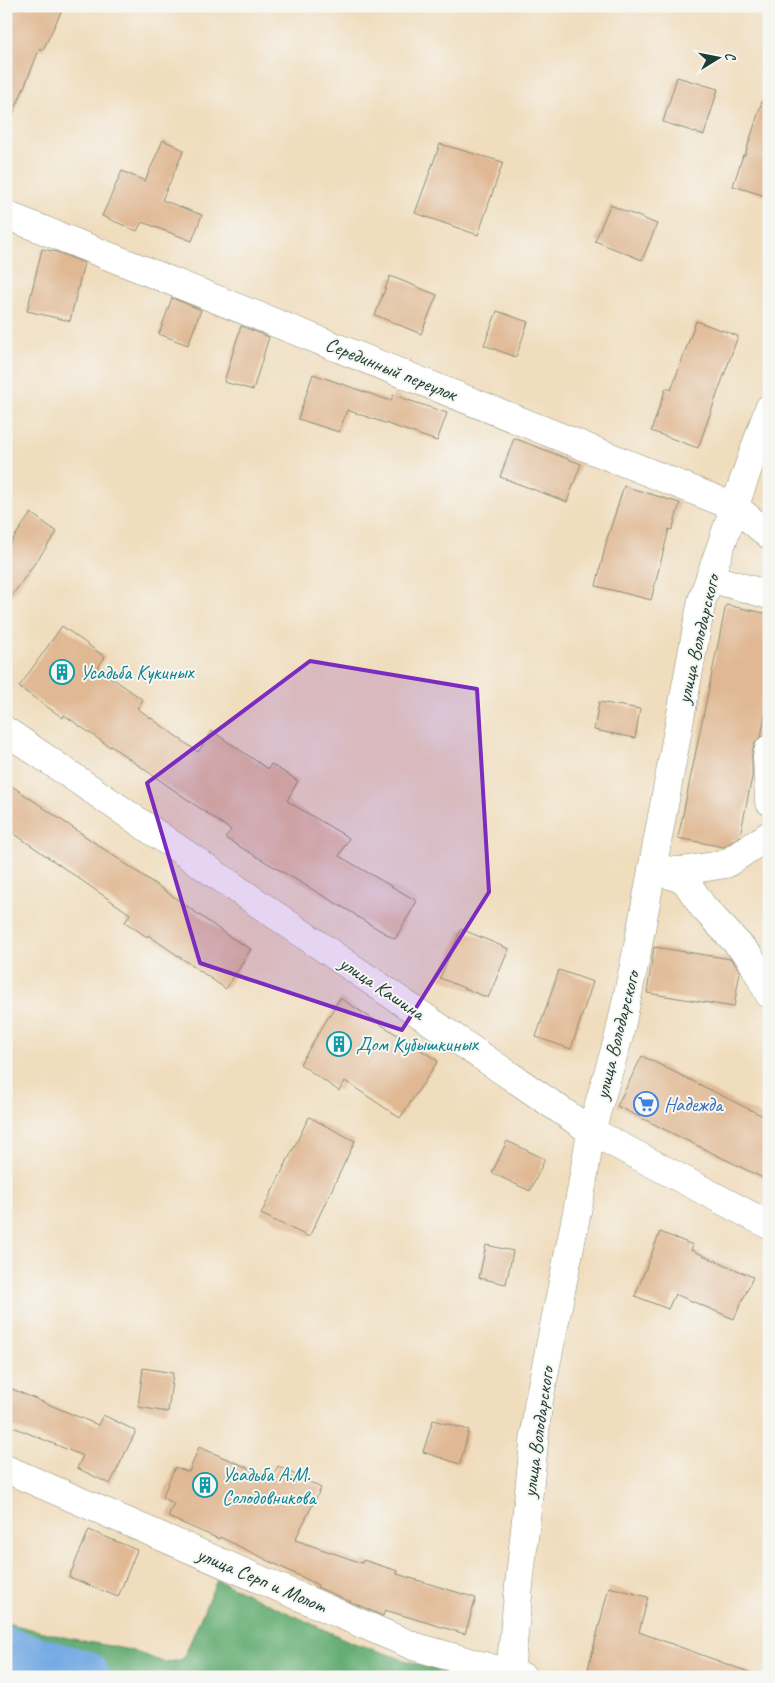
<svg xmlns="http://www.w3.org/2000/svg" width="775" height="1683" font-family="Caveat,sans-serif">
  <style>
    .forest { fill: #66ad74; stroke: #427554 }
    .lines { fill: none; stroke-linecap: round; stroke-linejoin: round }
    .river { stroke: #76abe3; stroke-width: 54 }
    .building { fill: #e0b893 }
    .minor-casing { stroke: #888d78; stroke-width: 29 }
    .minor { stroke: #fff; stroke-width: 28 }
    .marked { fill: #7b2cbf; fill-opacity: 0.2; stroke: #7b2cbf; stroke-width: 4; stroke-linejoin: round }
    .labels { text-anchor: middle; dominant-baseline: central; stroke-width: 4; stroke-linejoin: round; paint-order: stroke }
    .street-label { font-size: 20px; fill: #1f3d34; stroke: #f6f6f2 }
    .culture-label { font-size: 20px; fill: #0d838f; stroke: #f6f6f2; text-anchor: start }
    .shop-label { font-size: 20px; fill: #366cbe; stroke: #f6f6f2; text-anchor: start }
  </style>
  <rect width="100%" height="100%" fill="#f6f6f2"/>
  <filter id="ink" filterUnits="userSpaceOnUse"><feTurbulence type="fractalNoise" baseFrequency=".02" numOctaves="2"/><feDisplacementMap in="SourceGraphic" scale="10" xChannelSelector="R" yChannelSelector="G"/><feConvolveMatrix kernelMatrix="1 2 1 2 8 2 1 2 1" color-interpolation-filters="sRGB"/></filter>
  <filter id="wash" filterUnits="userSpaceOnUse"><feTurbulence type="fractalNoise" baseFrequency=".0096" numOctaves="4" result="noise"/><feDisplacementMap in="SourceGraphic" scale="20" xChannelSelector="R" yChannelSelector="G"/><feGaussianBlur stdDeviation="1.12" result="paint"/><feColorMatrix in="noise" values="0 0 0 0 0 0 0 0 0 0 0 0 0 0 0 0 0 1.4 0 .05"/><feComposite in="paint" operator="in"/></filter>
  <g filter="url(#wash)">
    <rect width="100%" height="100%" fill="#f0ddbd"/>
    <path class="forest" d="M217,1580L351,1642L456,1677H6V1623L68,1638L130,1650L166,1663L183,1659Z"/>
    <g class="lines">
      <path class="river" d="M6,1654L83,1677"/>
    </g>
    <g id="blocks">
      <path class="building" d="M6,6H64L43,50L40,48L7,129Z
        M677,77L718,89L704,135L663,122Z
        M763,98L769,99V197L733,186L743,155H745Z
        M163,140L184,150L162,200L202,215L192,241L142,222L137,231L102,216L122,171L145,181Z
        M440,144L503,162L478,235L415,213Z
        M610,205L657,224L642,260L595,241Z
        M42,249L57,252L84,263L70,321L27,311Z
        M390,276L437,295L421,334L375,315Z
        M172,298L201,310L188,345L159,334Z
        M497,311L528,322L516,357L484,345Z
        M696,321L738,336L698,448L651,431L666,388L671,390Z
        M241,326L269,337L253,390L224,382Z
        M313,374L391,401L393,395L447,413L437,441L347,410L339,432L298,419Z
        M514,438L581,464L567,502L500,477Z
        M624,486L680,503L672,530L669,529L651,600L596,586L607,539Z
        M31,513L57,532L6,604V549Z
        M726,605L769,614V697L761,736L754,745L752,753V777L740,836L723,847L678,838Z
        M62,626L105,657L98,668L143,700L137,708L198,752L212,731L268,769L271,764L298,781L287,801L349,838L339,856L417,901L395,939L356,916V915L225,838L231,830L111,746L110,747L64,715L63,718L19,687Z
        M599,702L640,709L635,738L594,730Z
        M6,782L174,897L230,937L251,949L226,989L148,935L147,937L125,922L130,914L6,828Z
        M461,929L509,949L488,998L440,978Z
        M654,947L731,959L740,971L734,1007L647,993Z
        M559,970L593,982L571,1049L536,1037Z
        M340,998L438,1061L400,1118L345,1081L339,1091L300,1064Z
        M642,1056L769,1119V1181L617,1106Z
        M309,1117L355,1141L309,1237L261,1214Z
        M507,1141L545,1159L530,1191L492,1173Z
        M660,1232L693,1245L691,1250L753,1277L734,1319L675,1294L668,1309L635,1296Z
        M486,1245L513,1251L506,1284L479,1278Z
        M143,1368L173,1373L168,1412L138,1407Z
        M12,1389L98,1425L103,1415L136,1431L110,1484L77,1468L83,1456L6,1424V1403Z
        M433,1420L469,1430L460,1464L423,1452Z
        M199,1447L272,1478L278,1466L321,1488L295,1540L362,1563L363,1560L398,1571L397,1574L476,1598L465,1634L385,1610L383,1616L317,1587L318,1585L220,1537L219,1539L168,1517L174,1503L162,1498L175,1467L189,1472Z
        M89,1530L137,1550L118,1597L69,1577Z
        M609,1587L648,1597L639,1632L754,1674V1677H601L587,1673Z"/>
    </g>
  </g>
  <g filter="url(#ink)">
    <use href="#blocks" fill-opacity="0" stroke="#888d78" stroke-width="1"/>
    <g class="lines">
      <defs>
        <path id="minor" d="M6,215L735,507L769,535
          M710,578L769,595
          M6,731L591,1131L769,1225
          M769,749L767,757L769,801
          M652,869L685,880L703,907L750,957L769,994
          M664,870L682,871L726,864L769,835
          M6,1469L413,1646L523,1677
          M508,1677L510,1672L538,1405L581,1192L591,1131L619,1036L637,951L702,600L769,408"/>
      </defs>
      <use href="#minor" class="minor-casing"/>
      <use href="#minor" class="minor"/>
    </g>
  </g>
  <path class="marked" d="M310,661L477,689L489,892L402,1030L200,963L147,783Z"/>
  <defs>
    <symbol id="building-ring" viewBox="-11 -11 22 22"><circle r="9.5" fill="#f6f6f2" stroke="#0f9aa8" stroke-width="1.5"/><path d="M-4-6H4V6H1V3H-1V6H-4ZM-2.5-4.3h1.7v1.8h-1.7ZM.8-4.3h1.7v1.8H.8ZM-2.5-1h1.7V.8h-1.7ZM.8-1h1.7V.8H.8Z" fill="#0f9aa8"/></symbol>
    <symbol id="supermarket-ring" viewBox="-11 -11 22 22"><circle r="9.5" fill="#f6f6f2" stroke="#3f7fe0" stroke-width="1.5"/><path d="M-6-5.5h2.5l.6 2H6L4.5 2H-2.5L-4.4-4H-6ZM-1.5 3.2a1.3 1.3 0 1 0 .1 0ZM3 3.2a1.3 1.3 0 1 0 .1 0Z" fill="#3f7fe0"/></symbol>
  </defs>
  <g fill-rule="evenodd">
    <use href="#building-ring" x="48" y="658" width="28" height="28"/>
    <use href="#building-ring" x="325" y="1030" width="28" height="28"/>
    <use href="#supermarket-ring" x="632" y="1090" width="28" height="28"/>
    <use href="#building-ring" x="191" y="1471" width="28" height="28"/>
  </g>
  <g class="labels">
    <g class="street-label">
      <text transform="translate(391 369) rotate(22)">Серединный переулок</text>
      <text transform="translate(698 639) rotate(-77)">улица Володарского</text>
      <text transform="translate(382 988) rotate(34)">улица Кашина</text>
      <text transform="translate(617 1035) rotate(-76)">улица Володарского</text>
      <text transform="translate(538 1432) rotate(-82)">улица Володарского</text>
      <text transform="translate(262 1580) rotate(23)">улица Серп и Молот</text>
    </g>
    <g class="culture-label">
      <text x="80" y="672">Усадьба Кукиных</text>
      <text x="356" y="1044">Дом Кубышкиных</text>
      <text x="222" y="1474">Усадьба А.М.<tspan x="222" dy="23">Солодовникова</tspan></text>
    </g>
    <g class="shop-label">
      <text x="664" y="1104">Надежда</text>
    </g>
  </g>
  <rect width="775" height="1683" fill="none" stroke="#f6f6f2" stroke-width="25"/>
  <g transform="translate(718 58) rotate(80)" stroke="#f6f6f2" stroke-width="4" paint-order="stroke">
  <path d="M0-4L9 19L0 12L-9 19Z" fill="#1f3d34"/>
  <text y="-8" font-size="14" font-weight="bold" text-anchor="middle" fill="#1f3d34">С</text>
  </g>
</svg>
